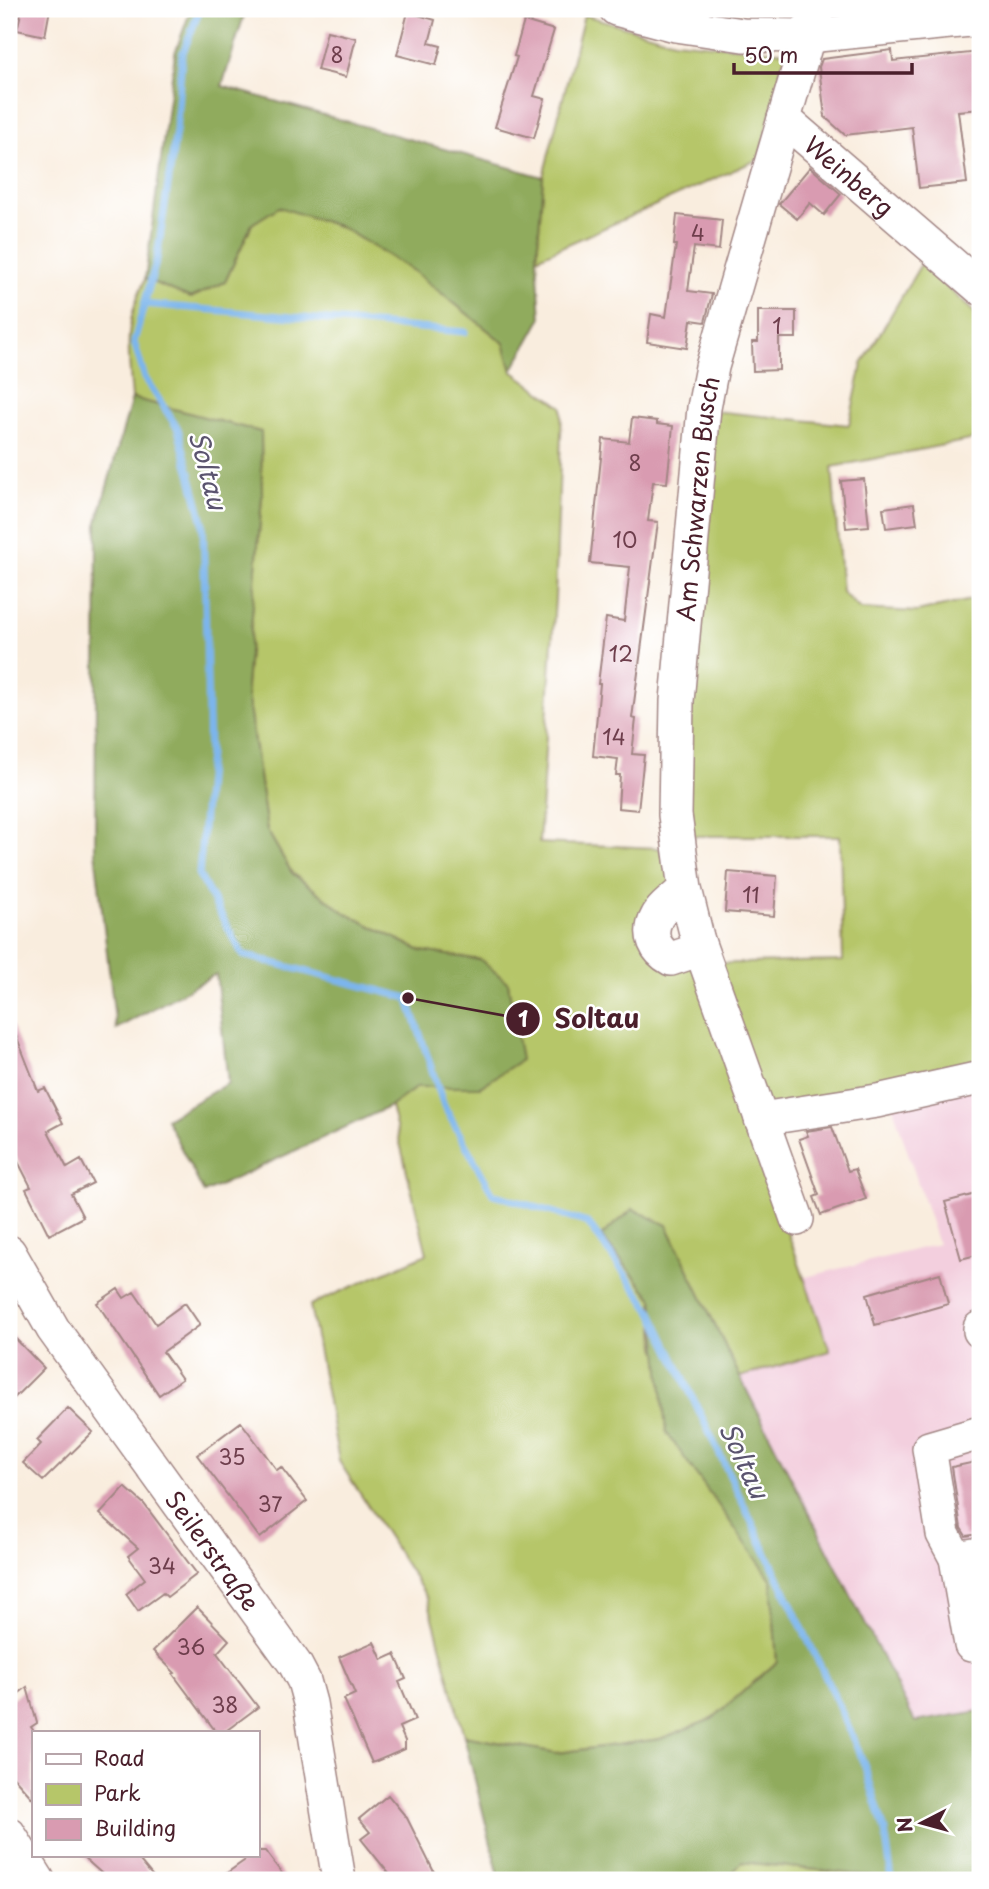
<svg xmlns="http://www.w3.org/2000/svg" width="989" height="1889" font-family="'Playpen Sans',sans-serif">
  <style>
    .built { fill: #f3cfde }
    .green { fill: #b6c669; stroke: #80724a; stroke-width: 2 }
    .forest { fill: #90ab5d; stroke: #6d6544; stroke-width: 2 }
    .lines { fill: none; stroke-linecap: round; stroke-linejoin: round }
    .stream { stroke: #7bb5ec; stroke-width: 7 }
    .building { fill: #d99bb1 }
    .minor-casing { stroke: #a28684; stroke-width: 36 }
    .minor { stroke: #fff; stroke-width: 33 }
    .labels { text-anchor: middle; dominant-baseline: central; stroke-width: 5; stroke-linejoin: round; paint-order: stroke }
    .number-label { font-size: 21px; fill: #6e3e4c }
    .street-label { font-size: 24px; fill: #4a1f2b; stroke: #fff }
    .water-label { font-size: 26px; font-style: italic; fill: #5b546f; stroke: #fff }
    .leader { fill: none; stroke: #4a1f2b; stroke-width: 2.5 }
    .callout-dot { fill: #4a1f2b; stroke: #fff; stroke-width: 2.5 }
    .mark-label { font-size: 21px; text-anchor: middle; font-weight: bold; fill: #fff }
    .callout-label { font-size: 26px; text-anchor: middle; font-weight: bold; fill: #4a1f2b; stroke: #fff; stroke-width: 5; stroke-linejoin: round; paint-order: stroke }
  </style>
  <rect width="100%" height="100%" fill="#fff"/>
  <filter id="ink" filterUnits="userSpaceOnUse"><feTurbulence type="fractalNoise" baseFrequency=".0143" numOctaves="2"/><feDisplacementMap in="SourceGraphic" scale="14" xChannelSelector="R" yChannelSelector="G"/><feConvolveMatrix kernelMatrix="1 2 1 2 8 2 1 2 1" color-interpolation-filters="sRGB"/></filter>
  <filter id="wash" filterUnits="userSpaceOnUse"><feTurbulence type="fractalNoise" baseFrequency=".00686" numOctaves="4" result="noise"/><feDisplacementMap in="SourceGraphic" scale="28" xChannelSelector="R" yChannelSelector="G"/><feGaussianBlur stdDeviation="1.57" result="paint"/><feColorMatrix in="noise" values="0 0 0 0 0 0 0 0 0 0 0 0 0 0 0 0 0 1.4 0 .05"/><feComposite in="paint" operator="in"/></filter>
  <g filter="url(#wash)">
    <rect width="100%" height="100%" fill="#f9edde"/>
    <path class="built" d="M980,1081V1711L915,1723L740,1377L830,1351L802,1278L938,1244L892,1104Z"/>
    <path class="green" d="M584,15L674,41L786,52L759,159L537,258L543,177Z
      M278,206L341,227L415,272L504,343L512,371L562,407L555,599L539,843L659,848L674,881L653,914L692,964L843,961L840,836H690L687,753L714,411L849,425L862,364L921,264L975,313L980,348V438L832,467L842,592L860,609L917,612L980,598V1081L750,1126L830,1351L740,1377L667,1225L601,1236L653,1299L656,1347L726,1514L771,1579L777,1662L712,1719L660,1739L557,1753L464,1736L428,1599L339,1461L310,1305L427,1254L391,1106L417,1087H480L520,1060L508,983L481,960L421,951L347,914L292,873L267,830L246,687L262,498L261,432L132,398C128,347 123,327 145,279L191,298L225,282L252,224Z
      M742,1862L909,1880H726Z"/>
    <path class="forest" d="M191,9H246L222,86L543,177L537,258L541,319L512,371L504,343L415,272L341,227L279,207L252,224L225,282L191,298L145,279L175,53Z
      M132,398L261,432L262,498L246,687L267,830L292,873L347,914L421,951L481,960L508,983L521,1060L480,1087H417L391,1106L204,1193L166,1119L228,1083L216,974L116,1029L95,851L97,522Z
      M633,1209L667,1225L740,1377L915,1722L980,1711V1880H909L742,1862L726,1880H500L464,1736L557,1753L660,1739L712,1719L777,1662L771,1579L666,1432L653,1299L601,1236Z"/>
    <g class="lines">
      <path class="stream" d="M200,9L182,55L176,131L157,258L134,342L145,378L178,429L203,522L209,754L199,875L243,955L408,998L444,1106L493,1194L588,1223L652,1312L836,1699L864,1764L885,1831L892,1880
        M144,304L465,332"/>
    </g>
    <g id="blocks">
      <path class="building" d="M22,9H50L45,36L17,30Z
        M408,12L435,20L429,43L441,46L436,65L397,55Z
        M524,21L554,30L534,96L545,99L534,138L495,127L517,57L514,56Z
        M327,31L356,38L346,77L317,70Z
        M892,50L893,61L980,52V109L958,111L967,183L919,188L912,127L845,135L825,117L819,67L822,59Z
        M810,167L841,194L824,215L810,203L797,219L779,204Z
        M677,215L722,220L719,250L694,247L688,291L712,294L705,322L691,320L687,348L647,342L651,314L666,317L676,245H674Z
        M758,311H796V338H779V370L753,371L752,342H758Z
        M632,418L657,421V424L673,426L667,483L653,482L648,521L658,522L632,718L636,719L632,754L644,755L638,810L618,808L620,775H616L618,759L593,756L600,684H598L606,618L624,621L630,567L590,563L603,439L629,442Z
        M864,479L869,526L846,528L841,481Z
        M914,504L917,524L886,528L883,508Z
        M728,872L777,876L774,916L725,912Z
        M10,1020L38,1091L45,1088L63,1123L48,1131L67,1168L81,1160L93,1183L71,1194L83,1217L49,1235L26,1189L31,1187L9,1144Z
        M832,1127L848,1171L855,1169L866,1199L821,1215L814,1197L819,1195L799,1139L808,1136L806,1131Z
        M980,1193V1254L961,1259L945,1202Z
        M940,1273L948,1304L875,1325L867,1294Z
        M118,1289L124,1298L134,1292L156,1324L185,1303L200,1325L163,1352L182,1379L159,1395L97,1303Z
        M9,1332L44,1368L9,1403Z
        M68,1408L93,1432L43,1481L23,1463L41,1444L37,1440Z
        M241,1422L277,1470L281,1467L307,1501L260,1538L197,1455Z
        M980,1461V1534L966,1536L961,1528L952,1467Z
        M125,1487L144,1504L197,1574L167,1597L163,1593L138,1611L126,1594L145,1579L128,1556L138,1548L100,1514Z
        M197,1607L229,1640L217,1653L258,1707L223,1733H217L173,1674L175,1673L153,1651Z
        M374,1642L382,1660L395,1654L406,1679L399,1682L415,1720L399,1727L405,1741V1749L372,1763L344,1699L355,1694L339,1657Z
        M27,1687L37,1723L31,1727L33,1730V1799L9,1772V1701Z
        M388,1795L407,1818L438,1880H394L361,1839L370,1832L359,1819Z
        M257,1851H265L287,1880H217L251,1856H257Z
        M82,1856H136L156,1880H109Z"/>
    </g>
  </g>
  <g filter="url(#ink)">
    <use href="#blocks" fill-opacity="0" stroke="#a28684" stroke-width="2"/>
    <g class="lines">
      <defs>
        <g id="minor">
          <path d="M616,9L676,25L743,35L808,36L980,19"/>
          <path id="s1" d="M816,9L784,119L980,288"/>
          <path id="s2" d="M685,889L698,941L692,952L671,959C656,951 647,935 657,917C662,907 677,897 685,889L675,815L677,701L704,408L712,367L784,119"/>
          <path d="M698,941L797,1219"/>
          <path d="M761,1119L877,1101L980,1078"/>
          <path id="s3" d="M9,1252L53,1329L295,1664L304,1681L310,1703L339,1880"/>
          <path d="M980,1328V1331"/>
          <path d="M980,1554L956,1558L971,1645L980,1643"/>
          <path d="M956,1558L943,1534L929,1448L980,1433"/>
          <path d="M9,1834L38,1880"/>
        </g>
      </defs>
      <use href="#minor" class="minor-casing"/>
      <use href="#minor" class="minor"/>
    </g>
  </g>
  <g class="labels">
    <g class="number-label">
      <text x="337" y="54">8</text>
      <text x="698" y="232">4</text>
      <text x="777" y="325">1</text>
      <text x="635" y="462">8</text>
      <text x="625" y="539">10</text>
      <text x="621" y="653">12</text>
      <text x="614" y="736">14</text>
      <text x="751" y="894">11</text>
      <text x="232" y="1456">35</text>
      <text x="270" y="1503">37</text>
      <text x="162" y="1565">34</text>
      <text x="191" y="1646">36</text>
      <text x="225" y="1704">38</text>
    </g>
    <g class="street-label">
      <text stroke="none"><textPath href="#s1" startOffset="201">Weinberg</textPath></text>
      <text stroke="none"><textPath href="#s2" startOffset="570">Am Schwarzen Busch</textPath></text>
      <text stroke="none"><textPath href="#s3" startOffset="362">Seilerstraße</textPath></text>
    </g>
    <g class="water-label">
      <text transform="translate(209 470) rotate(75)">Soltau</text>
      <text transform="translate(745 1460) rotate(65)">Soltau</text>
    </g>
  </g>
  <path class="leader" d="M408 998L523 1019"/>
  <g class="callout-dot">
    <circle cx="408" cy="998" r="7"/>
    <circle cx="523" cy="1019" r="18"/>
  </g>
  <g class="mark-label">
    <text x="523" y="1027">1</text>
  </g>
  <g class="callout-label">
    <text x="597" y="1028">Soltau</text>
  </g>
  <rect width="989" height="1889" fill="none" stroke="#fff" stroke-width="35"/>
  <rect x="32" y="1731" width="228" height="126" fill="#ffffff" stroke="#b7a5aa" stroke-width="2"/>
  <rect x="46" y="1754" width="35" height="10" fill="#ffffff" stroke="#b7a5aa" stroke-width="2"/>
  <text x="94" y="1766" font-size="21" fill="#4a1f2b">Road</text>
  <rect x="46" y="1784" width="35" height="21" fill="#b6c669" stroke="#b7a5aa" stroke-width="2"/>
  <text x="94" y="1801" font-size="21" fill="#4a1f2b">Park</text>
  <rect x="46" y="1819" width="35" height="21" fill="#d99bb1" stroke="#b7a5aa" stroke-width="2"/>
  <text x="94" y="1836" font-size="21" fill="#4a1f2b">Building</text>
  <g transform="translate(922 1823) rotate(264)" stroke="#ffffff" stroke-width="5" paint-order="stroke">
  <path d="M0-5L12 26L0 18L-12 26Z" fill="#4a1f2b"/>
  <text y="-10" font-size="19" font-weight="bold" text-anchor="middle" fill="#4a1f2b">N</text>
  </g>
  <path d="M734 63v10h178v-10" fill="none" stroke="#4a1f2b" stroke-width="3.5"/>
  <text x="744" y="63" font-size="21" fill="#4a1f2b" stroke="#ffffff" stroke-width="5" paint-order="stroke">50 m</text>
</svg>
